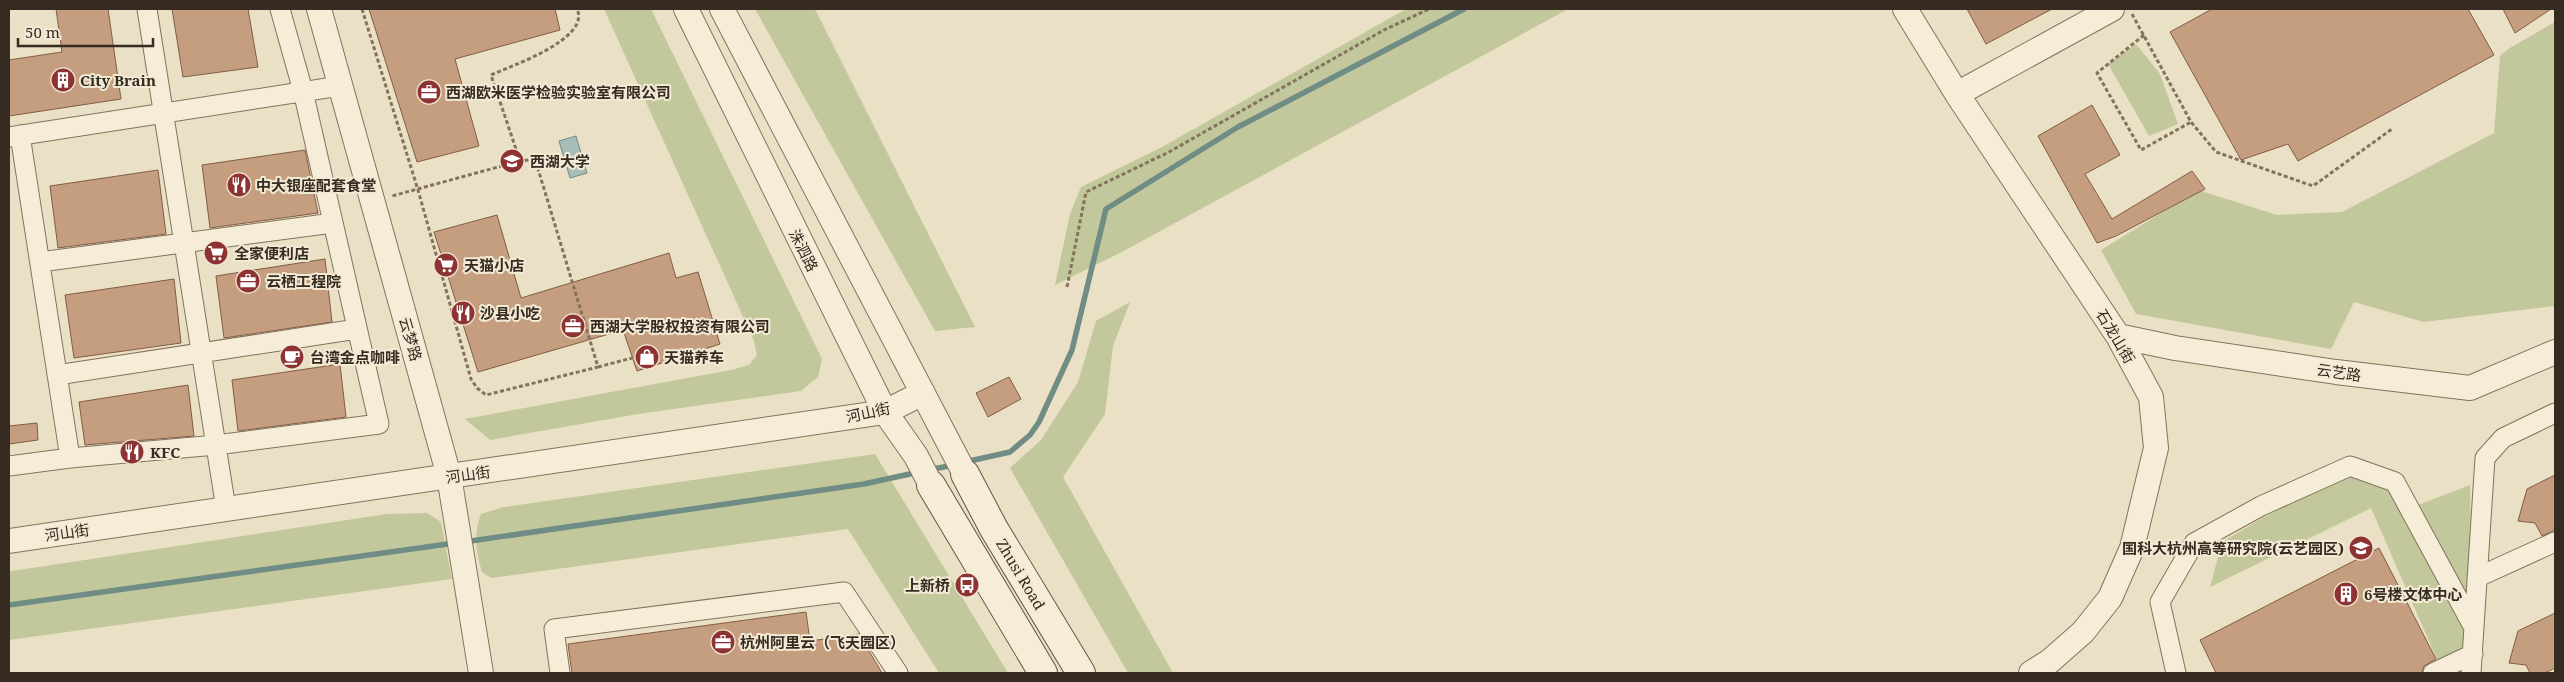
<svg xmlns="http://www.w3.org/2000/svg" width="2564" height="682" font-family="'Noto Serif','Noto Sans SC',serif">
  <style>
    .green { fill: #c2c89b }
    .water { fill: #a7beb8; stroke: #6f8c85 }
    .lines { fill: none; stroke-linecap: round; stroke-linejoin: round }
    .stream { stroke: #6f8c85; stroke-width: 5.5 }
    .building { fill: #c59d7f; stroke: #815d45 }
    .minor-casing { stroke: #84725d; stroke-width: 21 }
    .tertiary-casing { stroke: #84725d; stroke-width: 26 }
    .secondary-casing { stroke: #665341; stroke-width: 30 }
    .path { stroke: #84725d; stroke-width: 3; stroke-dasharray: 4 2.5; stroke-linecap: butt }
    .minor { stroke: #f6edd9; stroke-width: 19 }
    .tertiary { stroke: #f6edd9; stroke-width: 24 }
    .secondary { stroke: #f6edd9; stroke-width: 28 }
    .labels { text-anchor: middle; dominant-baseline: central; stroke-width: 4; stroke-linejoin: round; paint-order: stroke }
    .poi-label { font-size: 15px; font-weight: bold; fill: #362b20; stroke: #f3ead5; text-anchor: start }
    .street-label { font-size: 15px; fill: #362b20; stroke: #f3ead5 }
  </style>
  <rect width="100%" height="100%" fill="#eae0c6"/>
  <path class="green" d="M604,9H651L822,359L818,377L801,391L638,414L490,440L465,419L731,370L749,365L757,355L754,341Z
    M755,9H815L975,327L935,331Z
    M1568,9L1120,253L1055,285L1070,214L1081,187L1162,147L1406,9Z
    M2555,22V306L2424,322L2354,302L2331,349L2136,314L2101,250L2198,190L2277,215L2342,212L2494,133L2500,56L2508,49Z
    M2136,44L2160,74L2178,124L2149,136L2108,64Z
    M1130,302L1113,346L1105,414L1063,477L1173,673H1128L1010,468L1041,440L1078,382L1096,321Z
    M875,454L1008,673H939L848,529L491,578L482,572C476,551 473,535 481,514L504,507Z
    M2350,466L2395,482L2418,505L2470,485L2473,644L2439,664L2371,508L2210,587L2222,542Z
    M427,513L441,522L452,579L9,640V572L12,571L387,514Z"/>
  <path class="water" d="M576,136L587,173L570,178L559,141Z"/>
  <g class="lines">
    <path class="stream" d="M965,462L1010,452L1030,435L1039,422L1072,350L1106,209L1238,127L1464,9
      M928,470L954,465
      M464,542L864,484L919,472
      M9,605L455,543"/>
  </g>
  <path class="building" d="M56,9H108L121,99L9,116V60L62,52Z
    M172,9H248L258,67L183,77Z
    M369,9H555L560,30L455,59L479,146L417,162Z
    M1967,9H2052L1986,44Z
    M2212,9H2468L2494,55L2298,161L2288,144L2241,160L2170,32Z
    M2503,9H2551L2515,33Z
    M2092,105L2120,155L2085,174L2112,219L2192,171L2205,189L2116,236L2097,243L2038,136Z
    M305,150L318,213L210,228L202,165Z
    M158,170L166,234L58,248L50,186Z
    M497,215L521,298L669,253L676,278L698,272L720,344L637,371L623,330L478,372L434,232Z
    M325,259L332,322L224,338L216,276Z
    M174,279L181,343L74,358L65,295Z
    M340,364L346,417L238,431L232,380Z
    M1009,377L1021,399L988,417L976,393Z
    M188,385L194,436L85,445L79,402Z
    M37,423L38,440L9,444V426Z
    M2555,475V530L2542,536L2535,523L2518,521L2527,489Z
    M2379,548L2436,659L2424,666L2422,673H2216L2200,640Z
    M806,612L810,641L859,634L882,673H572L568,644Z
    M2555,613V668L2545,673H2530L2526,665L2509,663L2518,631Z"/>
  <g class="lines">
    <defs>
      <path id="minor" d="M147,9L226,509
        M20,135L70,458L216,445L379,424L303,91L280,9
        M9,137L340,86
        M40,262L333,223
        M57,375L357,329
        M9,466L70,458
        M2478,577L2555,542
        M560,673L554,629L844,592L898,673
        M2176,673L2160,602L2194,543L2261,506L2350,466L2395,482L2474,628
        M2433,673L2473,654
        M2471,673L2485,458L2503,438L2555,413"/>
      <path id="tertiary" d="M319,9L449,476L481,673
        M686,9L885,412L916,456L931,485
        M722,9L965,474
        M1905,9L1957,94L2118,336L2151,397L2156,448L2132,548L2110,598L2083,632L2050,661L2031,673
        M1957,94L2112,9
        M2118,336L2175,348L2336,372L2470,388L2555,352
        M9,541L885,412L923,393"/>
      <path id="secondary" d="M965,474L994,529L1081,673
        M931,485L1043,673"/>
    </defs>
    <use href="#minor" class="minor-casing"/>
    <use href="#tertiary" class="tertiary-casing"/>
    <use href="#secondary" class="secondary-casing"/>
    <path class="path" d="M362,9L418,190L471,379L477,388L486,395L598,367L535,159L520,161L392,196
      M2132,14L2191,122L2216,152L2313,186L2392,129
      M2144,35L2097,73L2141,150L2191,122
      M520,161L491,75C511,66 591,39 577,9
      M1067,287L1086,192L1169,152L1384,30L1429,9
      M598,367L632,358"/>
    <use href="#minor" class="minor"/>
    <use href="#tertiary" class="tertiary"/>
    <use href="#secondary" class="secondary"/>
  </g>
  <defs>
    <symbol id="building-disc" viewBox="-11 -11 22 22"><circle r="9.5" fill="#8e3333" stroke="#f3ead5"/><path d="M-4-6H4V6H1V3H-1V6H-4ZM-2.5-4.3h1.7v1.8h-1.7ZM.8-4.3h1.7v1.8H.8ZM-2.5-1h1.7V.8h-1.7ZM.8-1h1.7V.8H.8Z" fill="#fff"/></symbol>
    <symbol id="office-disc" viewBox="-11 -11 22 22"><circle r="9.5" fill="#8e3333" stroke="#f3ead5"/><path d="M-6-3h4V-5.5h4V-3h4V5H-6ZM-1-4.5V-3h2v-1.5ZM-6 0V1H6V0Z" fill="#fff"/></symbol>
    <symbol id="university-disc" viewBox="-11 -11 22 22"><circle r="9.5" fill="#8e3333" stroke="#f3ead5"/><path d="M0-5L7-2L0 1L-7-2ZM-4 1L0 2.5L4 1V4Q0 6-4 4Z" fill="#fff"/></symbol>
    <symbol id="restaurant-disc" viewBox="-11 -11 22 22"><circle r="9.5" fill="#8e3333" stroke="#f3ead5"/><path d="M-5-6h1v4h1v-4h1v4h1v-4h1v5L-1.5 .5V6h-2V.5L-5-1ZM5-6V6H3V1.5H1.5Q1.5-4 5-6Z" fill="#fff"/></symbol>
    <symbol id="supermarket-disc" viewBox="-11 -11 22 22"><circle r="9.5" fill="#8e3333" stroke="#f3ead5"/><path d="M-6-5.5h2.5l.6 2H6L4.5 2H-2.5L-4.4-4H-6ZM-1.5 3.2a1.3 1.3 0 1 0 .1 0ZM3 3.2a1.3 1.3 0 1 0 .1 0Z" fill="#fff"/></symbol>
    <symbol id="cafe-disc" viewBox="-11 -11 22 22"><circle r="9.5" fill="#8e3333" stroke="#f3ead5"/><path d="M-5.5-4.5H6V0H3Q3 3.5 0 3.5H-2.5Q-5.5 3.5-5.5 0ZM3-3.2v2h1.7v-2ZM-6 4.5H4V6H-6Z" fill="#fff"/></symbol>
    <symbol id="shop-disc" viewBox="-11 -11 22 22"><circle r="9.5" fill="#8e3333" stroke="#f3ead5"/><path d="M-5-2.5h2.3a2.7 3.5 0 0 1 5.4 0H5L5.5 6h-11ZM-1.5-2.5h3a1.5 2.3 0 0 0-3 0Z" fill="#fff"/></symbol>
    <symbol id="bus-disc" viewBox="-11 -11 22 22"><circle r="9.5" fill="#8e3333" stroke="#f3ead5"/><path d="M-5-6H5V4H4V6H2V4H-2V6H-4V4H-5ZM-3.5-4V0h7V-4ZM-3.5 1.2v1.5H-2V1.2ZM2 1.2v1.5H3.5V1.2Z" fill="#fff"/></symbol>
  </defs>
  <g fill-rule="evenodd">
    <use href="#building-disc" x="49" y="66" width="28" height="28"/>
    <use href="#office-disc" x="415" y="78" width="28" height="28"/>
    <use href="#university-disc" x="498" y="147" width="28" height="28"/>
    <use href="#restaurant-disc" x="225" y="171" width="28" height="28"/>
    <use href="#supermarket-disc" x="202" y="239" width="28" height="28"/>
    <use href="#supermarket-disc" x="432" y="251" width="28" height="28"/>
    <use href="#office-disc" x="234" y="267" width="28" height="28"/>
    <use href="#restaurant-disc" x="449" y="299" width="28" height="28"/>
    <use href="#office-disc" x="559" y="312" width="28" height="28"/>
    <use href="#cafe-disc" x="278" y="343" width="28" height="28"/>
    <use href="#shop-disc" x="633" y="343" width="28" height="28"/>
    <use href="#restaurant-disc" x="118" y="438" width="28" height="28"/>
    <use href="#university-disc" x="2347" y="534" width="28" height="28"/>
    <use href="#bus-disc" x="953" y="571" width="28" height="28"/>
    <use href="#building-disc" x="2332" y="580" width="28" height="28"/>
    <use href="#office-disc" x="709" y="628" width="28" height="28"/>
  </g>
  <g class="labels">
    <g class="poi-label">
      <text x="80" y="80">City Brain</text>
      <text x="446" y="92">西湖欧米医学检验实验室有限公司</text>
      <text x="530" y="161">西湖大学</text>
      <text x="256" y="185">中大银座配套食堂</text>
      <text x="234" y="253">全家便利店</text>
      <text x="464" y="265">天猫小店</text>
      <text x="266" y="281">云栖工程院</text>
      <text x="480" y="313">沙县小吃</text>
      <text x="590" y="326">西湖大学股权投资有限公司</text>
      <text x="310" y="357">台湾金点咖啡</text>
      <text x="664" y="357">天猫养车</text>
      <text x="150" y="452">KFC</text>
      <text x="2344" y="548" text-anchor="end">国科大杭州高等研究院(云艺园区)</text>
      <text x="950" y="585" text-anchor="end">上新桥</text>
      <text x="2364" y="594">6号楼文体中心</text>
      <text x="740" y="642">杭州阿里云（飞天园区）</text>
    </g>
    <g class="street-label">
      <text transform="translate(804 250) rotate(63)">洙泗路</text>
      <text transform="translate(2116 336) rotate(59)">石龙山街</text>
      <text transform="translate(411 339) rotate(74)">云梦路</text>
      <text transform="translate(2339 372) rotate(8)">云艺路</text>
      <text transform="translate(868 412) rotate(-12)">河山街</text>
      <text transform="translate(468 474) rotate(-8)">河山街</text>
      <text transform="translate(67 532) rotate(-8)">河山街</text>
      <text transform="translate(1021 574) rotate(59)">Zhusi Road</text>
    </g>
  </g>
  <rect width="2564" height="682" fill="none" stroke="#362b20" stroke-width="20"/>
  <path d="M18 38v8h135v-8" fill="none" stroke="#362b20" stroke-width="2.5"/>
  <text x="25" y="38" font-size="15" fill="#362b20" stroke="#f3ead5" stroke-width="4" paint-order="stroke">50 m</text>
</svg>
